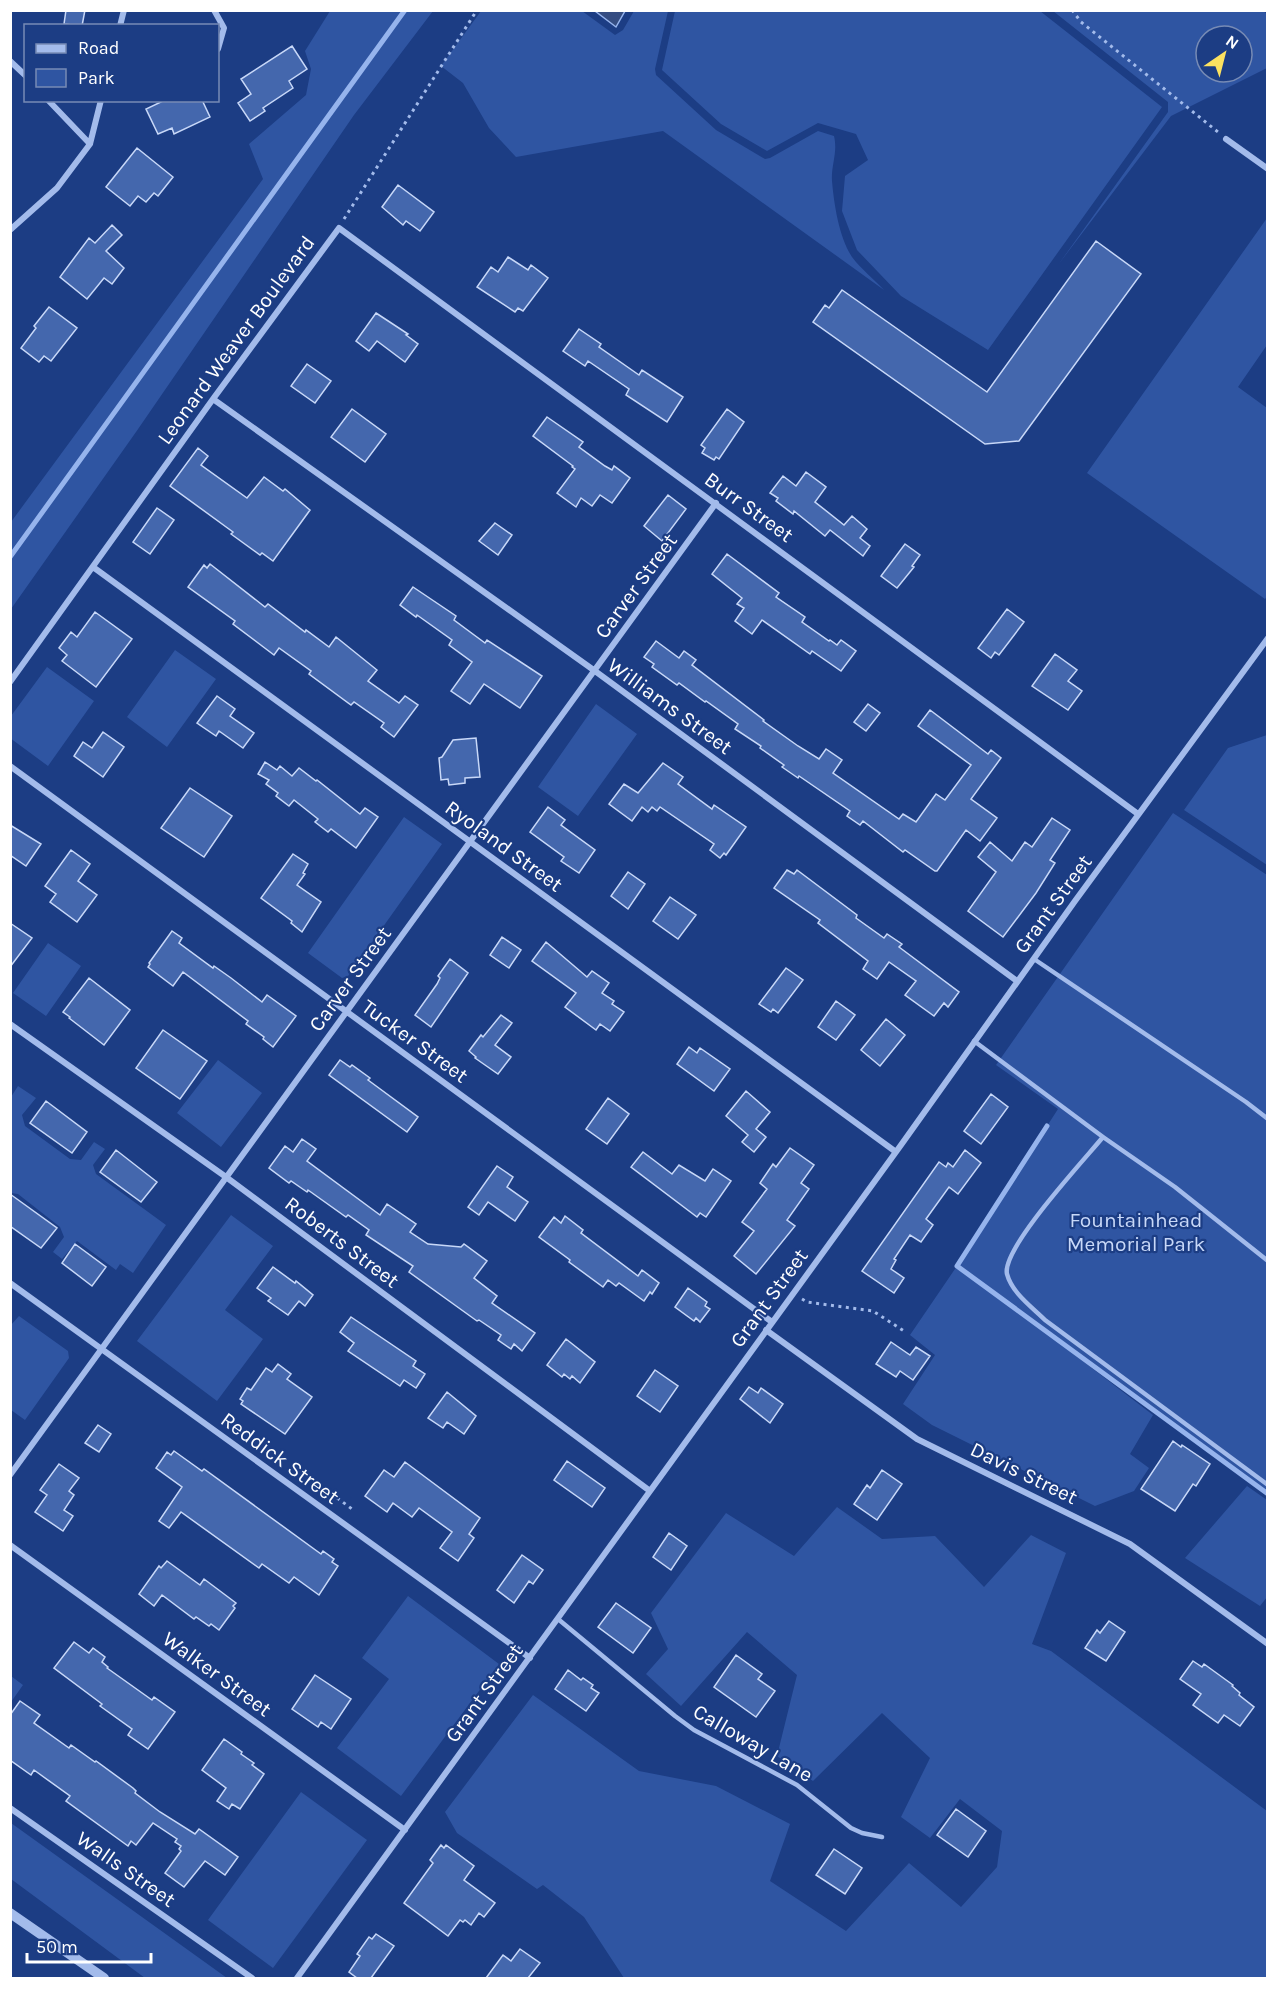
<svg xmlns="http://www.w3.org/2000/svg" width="1278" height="1989" font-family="Karla,sans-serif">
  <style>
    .green { fill: #2f55a2; fill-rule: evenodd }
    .water { fill: #354d82; stroke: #96b4ed; stroke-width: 1.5 }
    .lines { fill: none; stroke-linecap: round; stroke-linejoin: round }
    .stream { stroke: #96b4ed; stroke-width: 5 }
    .building { fill: #4467ad; stroke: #c8d8f8; stroke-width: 1.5 }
    .path { stroke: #a3bbeb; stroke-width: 3; stroke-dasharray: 3 4.5; stroke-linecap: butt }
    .service { stroke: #a3bbeb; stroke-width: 4.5 }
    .minor { stroke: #a3bbeb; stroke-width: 6 }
    .tertiary { stroke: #a3bbeb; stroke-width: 10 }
    .labels { text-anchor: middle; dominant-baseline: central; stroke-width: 4.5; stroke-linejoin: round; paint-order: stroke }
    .street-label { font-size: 21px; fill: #fff; stroke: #1c3d84 }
    .park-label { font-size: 21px; fill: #c8d8f8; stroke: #1c3d84 }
  </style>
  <rect width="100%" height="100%" fill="#1c3d84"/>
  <path class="green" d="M1262,10L1267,14V68L1171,116L1058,265L1168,112V102L1053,11ZM1206,36H1242V72H1206Z
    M330,11H433L354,115L136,432L11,609V522L263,179L249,144L306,95L311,69L305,51Z
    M481,11H582L615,35L623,30L634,11H668L655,69L656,75L716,130L765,159L770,158L818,131L834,136C838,153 831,165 832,181C834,204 839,237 852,257C861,269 874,279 884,290L663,131L516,157L489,128L463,83L441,66Z
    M675,11H1040L1162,107L988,350L901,296L857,250L842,211L845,176L868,160L856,134L818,123L767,151L721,124L662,70Z
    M1267,218V345L1238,387L1267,408L1268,595L1265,599L1087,473Z
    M175,650L216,679L167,747L127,717Z
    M47,667L94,701L48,766L10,738L11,716Z
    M596,704L637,734L578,816L538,787Z
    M1267,735H1268L1267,865L1184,810L1228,748Z
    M1173,813L1267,875V1494L998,1296L1153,1415L1130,1454L1149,1468L1134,1491L1095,1506L932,1425L903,1404L935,1355L910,1335L957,1266L1058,1109L996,1065Z
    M404,817L442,844L348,976L342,978L308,953Z
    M48,943L81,966L46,1016L13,993Z
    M218,1060L262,1093L221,1147L177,1113Z
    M18,1086L36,1098L22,1115L25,1126L70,1159L81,1160L94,1142L105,1149L93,1165L96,1174L166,1225L133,1273L120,1264L116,1270L77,1241L62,1259L53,1252L64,1237L60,1227L18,1194L11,1193V1097Z
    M231,1215L273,1246L225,1310L263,1339L217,1401L137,1341Z
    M19,1316L68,1351L69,1358L25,1420L11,1410V1325Z
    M1247,1486L1267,1500V1597L1260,1606L1185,1558Z
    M837,1507L882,1539L935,1536L984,1587L1031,1535L1066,1553L1032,1644L1051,1651L1267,1811V1978H624L584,1917L543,1885L537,1889L457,1833L445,1812L533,1695L639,1771L716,1786L790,1824L770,1881L846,1931L909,1863L961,1907L997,1867L1002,1831L960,1799L930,1838L901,1817L930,1758L882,1713L813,1781L777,1756L797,1675L747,1632L681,1706L646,1674L668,1649L651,1613L726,1513L794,1556Z
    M408,1596L499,1664L401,1796L337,1748L389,1679L362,1658Z
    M11,1676L23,1685L11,1702Z
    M301,1792L367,1840L273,1968L208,1920Z
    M10,1823H11L227,1978H145L11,1879Z"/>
  <path class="water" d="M595,11H625L616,27Z"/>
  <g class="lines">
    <path class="stream" d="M10,557L405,10
      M1047,1126L957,1266L1268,1494"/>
  </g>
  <path class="building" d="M66,10H85L82,26L64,24Z
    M292,46L307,69L289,81L293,88L263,108L265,111L250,121L238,103L251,94L241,79Z
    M165,100H202L210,117L174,134L172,128L158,134L146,109Z
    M137,148L173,177L158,196L154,193L146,202L138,196L130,206L106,187Z
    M398,185L434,212L420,231L406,221L403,225L382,207Z
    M112,225L122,235L106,251L124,268L112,284L104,278L87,299L60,277L89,238L95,243Z
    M1096,241L1141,274L1019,441L985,444L813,322L825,305L829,308L842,290L987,392Z
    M508,257L528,270L531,265L548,278L523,311L518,308L515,312L477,287L491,267L498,272Z
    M49,307L77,328L51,361L44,356L39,362L21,348L36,328L34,326Z
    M376,313L408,334L406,335L418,344L405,362L377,341L369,351L356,341Z
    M579,329L601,344L599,347L639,375L642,370L683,397L667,422L626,395L629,389L588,361L585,366L563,351Z
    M307,364L331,381L315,403L291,386Z
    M352,409L386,434L365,462L331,437Z
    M727,409L744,422L719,459L716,457L714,460L702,453L705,448L701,445Z
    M547,417L583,442L579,447L605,466L612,470L614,466L630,478L612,503L600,495L592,506L581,498L576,507L557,493L575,469L572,467L573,466L533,436Z
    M198,448L208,456L201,465L247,498L264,477L283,491L285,489L310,510L273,561L262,553L260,555L231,534L233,532L170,486Z
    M806,472L826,487L815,502L844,525L852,516L867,529L860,538L870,546L863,556L830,530L825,536L794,511L793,514L776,501L778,498L770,493L783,476L796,486Z
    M668,495L686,509L662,541L644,526Z
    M157,508L174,520L150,554L133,542Z
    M495,523L512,535L498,555L479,541Z
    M905,544L920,555L912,566L914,567L897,588L881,576Z
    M727,554L779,593L776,597L805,617L802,622L829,641L830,640L837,645L841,640L856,651L841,671L812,651L810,654L762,620L752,634L735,621L744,608L737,604L742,598L712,574Z
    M210,564L265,607L268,604L305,632L306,630L329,647L336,637L377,670L368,681L399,703L405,696L418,705L394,737L381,727L384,723L354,702L351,705L309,674L311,671L279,648L274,655L233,624L235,621L188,587L204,565L207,568Z
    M413,587L456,616L454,620L485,643L487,640L542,676L520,708L484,684L470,704L451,691L472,662L449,645L452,640L417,615L416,617L400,605Z
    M1007,609L1024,622L999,655L995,652L991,658L978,648Z
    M95,612L132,639L96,687L62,661L67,655L59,648L71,632L77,637Z
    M656,641L679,658L684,651L696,660L692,665L764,720L763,721L798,746L819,759L826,749L842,760L833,773L899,819L903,814L916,822L936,794L945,800L971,765L918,726L930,710L988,754L991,750L1001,758L971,799L997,818L980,841L966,830L937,871H935L905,850L903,852L863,821L860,825L847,816L850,811L799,776L798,778L782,767L784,765L760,748L761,746L735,729L738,724L706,701L705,702L679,683L677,685L652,667L654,664L644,657Z
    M1055,654L1077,670L1068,681L1082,691L1068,710L1032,686Z
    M217,696L235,709L230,716L254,733L243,748L219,731L216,736L197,723Z
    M868,704L880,713L866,731L854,722Z
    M103,732L124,747L103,777L74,756L83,742L92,748Z
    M476,738L480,777L465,778V783L449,785L448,779L441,780L439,758L442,757L453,740Z
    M265,762L277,770L280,766L292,776L299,768L316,781L317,780L360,814L365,808L378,817L356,848L331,829L328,832L315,822L318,819L294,800L289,806L276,796L278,793L266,784L269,780L258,774Z
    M663,763L683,777L678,784L712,809L714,805L746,827L726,855L724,853L720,858L710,850L714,844L660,807L657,811L652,807L648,812L642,807L632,821L609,804L624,784L638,793Z
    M190,788L232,816L204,857L161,828Z
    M548,807L565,820L561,825L595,850L579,873L561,861L564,857L530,832Z
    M1052,818L1070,830L1050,860L1055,863L1036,893L1003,937L968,911L996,872L978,857L990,842L1012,861L1025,842L1032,847Z
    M10,825L41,844L26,866L10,855Z
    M71,850L90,864L78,881L97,895L77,922L50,902L56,894L45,886Z
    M293,854L308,864L303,873L305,874L297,885L321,902L302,932L291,923L292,921L261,898Z
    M787,870L794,874L797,870L857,915L856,918L884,938L887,934L902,944L899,947L959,992L948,1007L944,1003L934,1016L905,995L916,981L889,962L877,979L863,969L868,961L818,923L820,920L774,888Z
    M628,872L645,884L628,909L611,896Z
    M670,897L696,915L678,939L653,921Z
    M10,923L32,938L10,967Z
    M172,931L182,938L179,943L213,968L214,966L231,978L262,1002L267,995L296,1016L273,1047L263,1039L264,1037L246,1024L248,1021L183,972L173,986L148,967L150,964L149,963Z
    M502,937L521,950L509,968L490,955Z
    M546,942L587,977L592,971L609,983L602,993L614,1001L612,1004L624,1012L610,1031L600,1024L596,1030L565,1007L576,993L532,961Z
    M450,959L468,973L431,1027L415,1015L437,984L440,978L438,976Z
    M786,968L803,980L778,1013L773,1009L771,1012L759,1004Z
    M89,978L130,1010L104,1045L69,1018L70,1017L63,1012Z
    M836,1001L855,1015L836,1040L818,1027Z
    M501,1015L512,1023L495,1045L511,1057L498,1074L475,1058L476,1057L469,1051L481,1035L483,1037Z
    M886,1019L905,1035L880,1066L861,1050Z
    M163,1030L207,1061L180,1099L136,1068Z
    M689,1047L697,1053L700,1048L730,1069L714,1091L677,1064Z
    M340,1060L350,1067L352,1065L370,1078L368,1080L418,1117L407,1132L329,1075Z
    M746,1091L770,1112L756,1129L766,1137L754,1152L742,1142L748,1135L726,1116Z
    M991,1094L1008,1107L981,1144L964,1131Z
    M608,1098L629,1114L607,1144L586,1129Z
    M46,1101L87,1132L72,1153L30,1123Z
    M302,1139L316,1149L307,1161L380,1215L387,1204L416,1224L410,1232L428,1244L461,1247L464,1244L487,1261L474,1278L497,1296L492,1303L535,1333L522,1351L514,1344L511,1349L498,1340L501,1335L479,1320L477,1321L409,1272L413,1266L366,1235L369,1230L348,1215L346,1217L308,1190L307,1192L291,1181L289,1183L269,1168L285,1146L293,1152Z
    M790,1148L814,1165L801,1183L809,1189L787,1220L795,1226L756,1274L734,1256L754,1231L742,1222L767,1189L760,1183L773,1164L776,1167Z
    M116,1150L157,1182L141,1202L100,1172Z
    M965,1150L981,1163L958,1194L949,1187L926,1219L933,1225L921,1242L910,1235L894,1259L896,1260L891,1269L904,1278L894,1293L862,1271L939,1162L946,1167L948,1163L953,1167Z
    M643,1152L672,1174L679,1165L705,1181L713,1169L731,1181L706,1217L700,1213L697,1217L631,1167Z
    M497,1166L513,1177L507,1187L528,1202L515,1221L488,1202L479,1215L468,1207Z
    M10,1194L57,1228L41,1248L10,1226Z
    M565,1216L583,1230L581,1233L638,1276L642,1270L659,1283L652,1294L650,1292L644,1301L619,1283L616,1286L608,1280L603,1287L569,1262L570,1260L539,1237L554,1217L561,1223Z
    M75,1244L106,1267L92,1286L62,1263Z
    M273,1267L295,1283L296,1281L313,1295L305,1306L299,1301L288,1315L268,1301L271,1298L257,1288Z
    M688,1288L707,1302L705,1306L710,1309L700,1322L696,1318L694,1321L675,1307Z
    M351,1317L416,1361L413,1366L425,1374L416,1388L404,1380L400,1386L348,1351L354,1343L340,1332Z
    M566,1339L595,1362L580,1383L572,1376L570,1379L564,1374L562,1377L547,1365Z
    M891,1342L910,1355L916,1347L930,1356L913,1380L900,1371L896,1377L876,1364Z
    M278,1364L291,1374L287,1379L312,1397L285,1434L241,1404L243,1401L240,1399L247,1388L251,1390L266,1368L272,1372Z
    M655,1370L678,1386L660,1412L637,1396Z
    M749,1387L758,1393L761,1388L783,1404L770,1423L740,1399Z
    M447,1392L476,1416L464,1434L447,1422L443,1428L428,1418Z
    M98,1425L111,1434L99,1452L85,1443Z
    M1173,1441L1181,1447L1182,1445L1210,1464L1196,1486L1193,1484L1175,1511L1141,1489Z
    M174,1451L202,1471L204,1469L321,1554L323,1551L334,1559L332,1562L338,1566L319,1595L294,1577L289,1583L262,1564L259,1568L181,1512L169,1528L159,1521L182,1487L156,1468L167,1452L171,1455Z
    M567,1461L605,1488L592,1507L554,1480Z
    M405,1462L480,1518L469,1534L474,1538L458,1561L440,1548L452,1532L419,1508L412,1517L393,1503L387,1512L365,1496L384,1470L394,1477Z
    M59,1464L79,1478L69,1491L74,1495L64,1510L73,1516L63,1531L35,1512L47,1495L40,1490Z
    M882,1470L902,1484L877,1520L854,1504L867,1485L870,1488Z
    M669,1533L687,1546L671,1570L653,1557Z
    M522,1555L543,1570L533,1584L529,1581L514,1603L497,1590Z
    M167,1561L200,1585L204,1579L236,1603L233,1606L235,1608L219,1630L211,1624L209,1626L196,1617L194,1619L162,1595L154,1606L139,1594L159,1566L161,1568Z
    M616,1603L651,1628L633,1653L598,1627Z
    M1109,1621L1125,1632L1106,1661L1085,1648L1097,1630L1100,1633Z
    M74,1642L89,1653L93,1648L105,1657L102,1662L108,1667L107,1668L152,1700L154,1697L175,1712L148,1749L128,1735L132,1729L100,1706L102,1704L54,1668Z
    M736,1655L762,1674L758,1679L775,1691L756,1717L714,1687Z
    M1193,1661L1202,1667L1204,1664L1233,1685L1232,1686L1240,1693L1239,1695L1254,1707L1240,1726L1224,1715L1218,1723L1193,1705L1201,1694L1180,1679Z
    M568,1670L581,1680L583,1678L593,1685L591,1688L599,1693L586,1711L555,1689Z
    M315,1675L351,1699L331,1729L321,1722L318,1727L292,1709Z
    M20,1701L40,1715L34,1723L69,1748L71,1745L95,1762L96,1761L133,1788L136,1791L135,1793L160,1812L195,1834L199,1829L238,1857L225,1875L205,1861L184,1887L165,1873L181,1851L179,1849L181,1846L175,1842L177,1839L153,1823L136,1845L131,1841L128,1846L66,1801L70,1796L34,1770L31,1775L10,1760V1715Z
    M224,1739L242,1752L241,1754L254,1763L252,1765L264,1774L240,1809L232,1804L229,1809L217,1801L226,1788L202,1770Z
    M956,1809L986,1831L968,1857L937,1835Z
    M441,1845L444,1848L446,1845L474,1866L464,1880L495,1903L484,1917L479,1913L471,1925L465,1920L463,1922L460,1920L448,1936L404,1903L433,1863L430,1860Z
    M834,1849L862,1868L845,1894L816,1875Z
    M376,1934L394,1946L371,1978H357L349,1972L360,1956L357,1954L369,1937L372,1939Z
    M520,1949L540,1963L528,1978H486L503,1955L511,1961Z"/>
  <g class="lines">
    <path class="path" d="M1072,10L1081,22L1218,132
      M344,219L477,10
      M802,1299L807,1302L873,1311L904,1331
      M313,1480L352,1509"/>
    <path class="service" d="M1034,959L1246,1102L1268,1119
      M974,1041L1103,1137L1175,1187L1268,1261
      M1103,1137C1085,1159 1001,1249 1007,1274C1012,1293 1032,1307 1045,1320L1268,1485
      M558,1619L675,1716L694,1730L797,1785L851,1828L862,1833L882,1837"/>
    <path class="minor" d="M214,10L224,28L218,49
      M120,26L124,10
      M10,61L26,76
      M48,100L90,144
      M1226,139L1268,169
      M10,230L57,188L90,144L101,100
      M213,399L595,671L1017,981
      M93,567L896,1152
      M10,682L213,399L339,228L1138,814
      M10,766L772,1322
      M10,1024L226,1177L650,1491
      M10,1283L530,1658
      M766,1330L917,1439L1130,1544L1268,1644
      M10,1475L716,503
      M10,1545L405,1830
      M10,1808L252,1978
      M297,1978L901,1145L1075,901L1268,638"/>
    <path class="tertiary" d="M10,1913L104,1978"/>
  </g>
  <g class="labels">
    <g class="street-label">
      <text transform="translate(236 340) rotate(-54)">Leonard Weaver Boulevard</text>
      <text transform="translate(749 507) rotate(36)">Burr Street</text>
      <text transform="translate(636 586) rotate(-54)">Carver Street</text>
      <text transform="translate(670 706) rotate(36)">Williams Street</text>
      <text transform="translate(504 846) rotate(36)">Ryoland Street</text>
      <text transform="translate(1053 904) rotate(-54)">Grant Street</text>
      <text transform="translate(350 979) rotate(-54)">Carver Street</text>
      <text transform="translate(415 1041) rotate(36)">Tucker Street</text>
      <text transform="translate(342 1242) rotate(37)">Roberts Street</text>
      <text transform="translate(769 1298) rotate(-54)">Grant Street</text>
      <text transform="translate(280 1458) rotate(36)">Reddick Street</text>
      <text transform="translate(1024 1473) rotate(26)">Davis Street</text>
      <text transform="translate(217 1674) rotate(36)">Walker Street</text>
      <text transform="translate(484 1693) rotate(-54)">Grant Street</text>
      <text transform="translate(753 1743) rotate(30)">Calloway Lane</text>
      <text transform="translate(126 1869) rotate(35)">Walls Street</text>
    </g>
    <g class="park-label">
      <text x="1136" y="1220">Fountainhead<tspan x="1136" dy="24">Memorial Park</tspan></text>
    </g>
  </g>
  <rect width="1278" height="1989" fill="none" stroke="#ffffff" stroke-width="24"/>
  <rect x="24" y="24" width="195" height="78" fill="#1c3d84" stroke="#778bb5" stroke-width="1.5"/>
  <rect x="36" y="44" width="30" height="9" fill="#a3bbeb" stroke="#778bb5" stroke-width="1.5"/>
  <text x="78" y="54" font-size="18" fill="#ffffff">Road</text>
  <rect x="36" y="69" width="30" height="18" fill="#2f55a2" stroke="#778bb5" stroke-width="1.5"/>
  <text x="78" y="84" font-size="18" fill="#ffffff">Park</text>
  <g transform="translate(1224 54) rotate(35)"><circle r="28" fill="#1c3d84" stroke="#778bb5" stroke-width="1.5"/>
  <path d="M0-4.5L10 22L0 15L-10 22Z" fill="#fbe160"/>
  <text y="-9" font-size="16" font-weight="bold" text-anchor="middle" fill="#ffffff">N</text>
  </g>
  <path d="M27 1953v9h124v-9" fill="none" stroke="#ffffff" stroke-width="3"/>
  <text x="36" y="1953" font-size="18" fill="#ffffff" stroke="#1c3d84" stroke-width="4.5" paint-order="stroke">50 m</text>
</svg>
